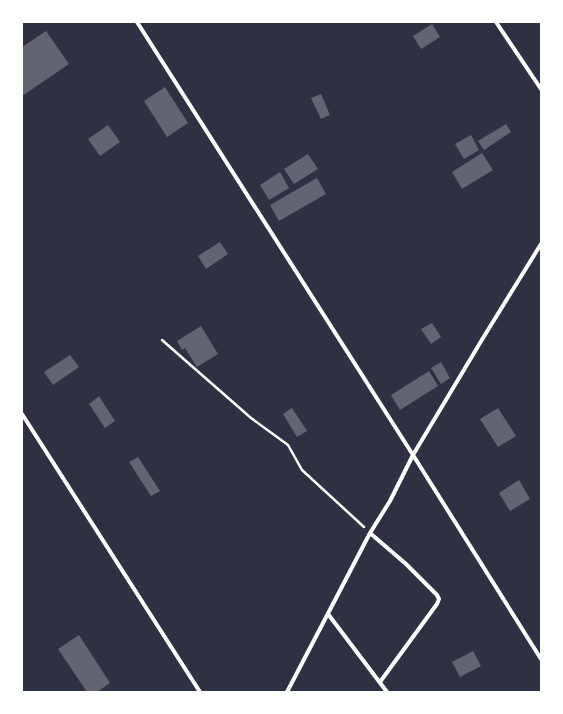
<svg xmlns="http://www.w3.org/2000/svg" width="563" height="714" font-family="'Noto Sans',sans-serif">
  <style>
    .building { fill: #626471 }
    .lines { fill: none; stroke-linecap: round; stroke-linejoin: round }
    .path { stroke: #fff; stroke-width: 2.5 }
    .minor { stroke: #fff; stroke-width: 4 }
  </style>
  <rect width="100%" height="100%" fill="#2d3142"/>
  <path class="building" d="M432,24L440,37L421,49L413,36Z
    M46,31L69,64L22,96V47Z
    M165,87L188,123L167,137L144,101Z
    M321,94L330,115L321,119L311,98Z
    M506,124L511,132L484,150L478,141Z
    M108,125L120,142L100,156L88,139Z
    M471,135L479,150L464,159L455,144Z
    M482,153L493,170L462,189L452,172Z
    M308,154L318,169L294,184L284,169Z
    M280,172L289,188L269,200L260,185Z
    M317,178L326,194L279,221L270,205Z
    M220,242L228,254L206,269L198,256Z
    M432,323L441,337L431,344L421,329Z
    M201,326L218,354L197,367L185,348L182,350L177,341Z
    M70,355L79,367L53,385L44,372Z
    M441,362L450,378L441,384L431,368Z
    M429,371L438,386L400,410L391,395Z
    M99,396L115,421L105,428L89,404Z
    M292,408L307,431L297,437L283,414Z
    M498,408L516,436L498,447L480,419Z
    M138,457L160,491L151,496L129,462Z
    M519,480L530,499L510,511L499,493Z
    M79,635L110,683L97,692H87L58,649Z
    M473,651L481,666L460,677L452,662Z"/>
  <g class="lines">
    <path class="path" d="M162,340L251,418L288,445L302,470L364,527"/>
    <path class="minor" d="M137,22L413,455L541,659
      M496,22L541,89
      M22,414L200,692
      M370,533L406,564L437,595L439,599L437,604L380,682
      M328,614L387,692
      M287,692L370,533L390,501L413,455L483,338L541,244"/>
  </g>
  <rect width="563" height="714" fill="none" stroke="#ffffff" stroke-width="46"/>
</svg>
